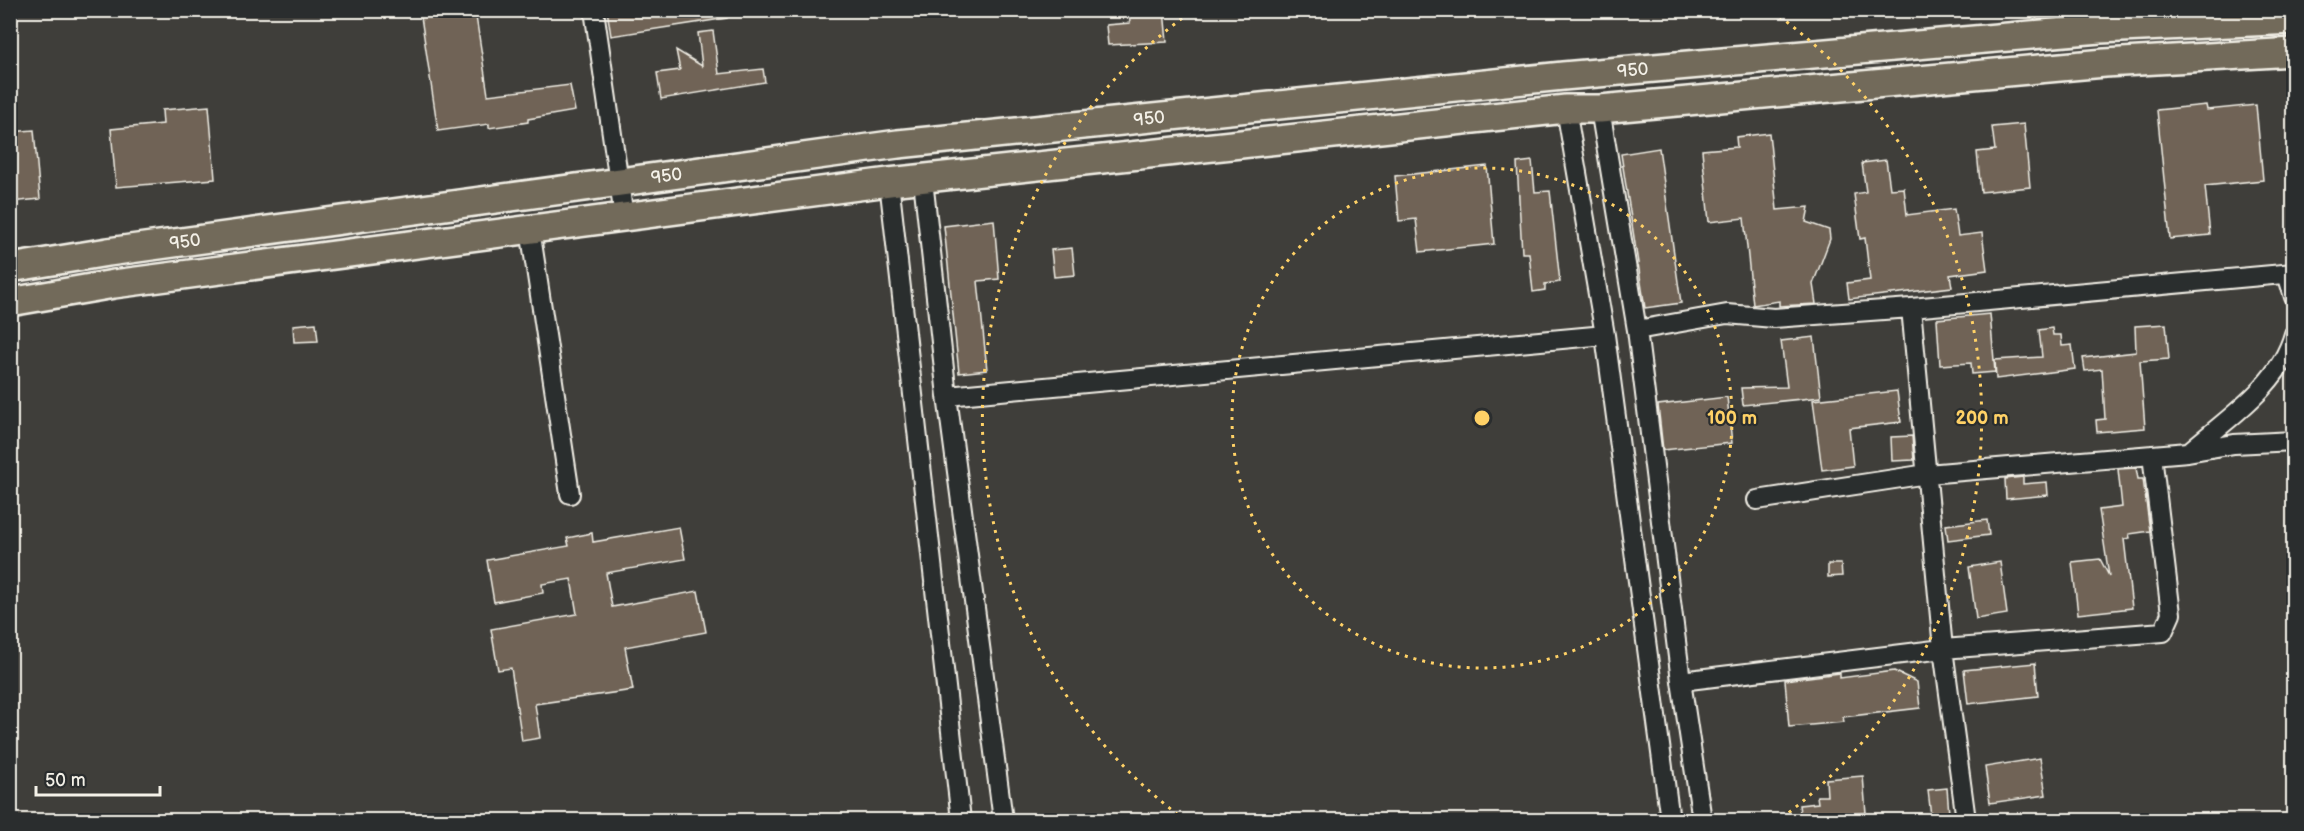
<svg xmlns="http://www.w3.org/2000/svg" width="2304" height="831" font-family="'Balsamiq Sans',sans-serif">
  <style>
    .building { fill: #6f6456; stroke: #f4f1e8; stroke-width: 1.5 }
    .lines { fill: none; stroke-linecap: round; stroke-linejoin: round }
    .street-casing { stroke: #f4f1e8; stroke-width: 22 }
    .primary-casing { stroke: #f4f1e8; stroke-width: 32 }
    .street { stroke: #2a2d2e; stroke-width: 18 }
    .primary { stroke: #726b5a; stroke-width: 27 }
    .ring { fill: none; stroke: #ffd166; stroke-width: 3; stroke-dasharray: 3 6 }
    .labels { text-anchor: middle; dominant-baseline: central; stroke-width: 4.5; stroke-linejoin: round; paint-order: stroke }
    .street-label { font-size: 18px; fill: #f4f1e8; stroke: #2a2d2e }
    .centre { fill: #ffd166; stroke: #2a2d2e; stroke-width: 3 }
    .ring-label { font-size: 18px; text-anchor: middle; font-weight: bold; fill: #ffd166; stroke: #2a2d2e; stroke-width: 4.5; stroke-linejoin: round; paint-order: stroke }
  </style>
  <rect width="100%" height="100%" fill="#3f3e3a"/>
  <filter id="ink" filterUnits="userSpaceOnUse"><feTurbulence type="fractalNoise" baseFrequency=".0167" numOctaves="2"/><feDisplacementMap in="SourceGraphic" scale="12" xChannelSelector="R" yChannelSelector="G"/><feConvolveMatrix kernelMatrix="1 2 1 2 8 2 1 2 1" color-interpolation-filters="sRGB"/></filter>
  <g filter="url(#ink)">
    <path class="building" d="M420,10H475L488,95L570,85L575,111L528,119V122L489,128V124L438,131Z
      M607,10H726L727,18L611,36Z
      M1129,10H1164L1167,42L1108,45L1106,25L1130,23Z
      M713,31L719,74L763,69L765,82L661,99L657,73L680,70L676,50L702,66L698,33Z
      M2206,105L2207,110L2256,105L2263,180L2205,186L2210,235L2170,239L2157,110Z
      M209,106L215,179L116,187L111,129L163,124L162,110Z
      M2024,124L2030,187L1981,192L1977,152L1995,150L1992,127Z
      M34,130L40,199L10,202V132Z
      M1769,133L1777,210L1809,207L1806,222L1829,230L1830,239L1813,284L1816,304L1779,306V301L1753,305L1744,218L1709,222L1702,150L1737,147L1736,137Z
      M1659,148L1681,303L1645,308L1621,154Z
      M1886,160L1890,189L1904,188L1907,215L1954,209L1958,236L1982,233L1987,270L1950,275L1952,287L1849,299L1847,283L1870,280L1865,238L1860,239L1854,194L1866,192L1862,163Z
      M1532,161L1535,192L1550,191L1560,282L1545,284V290L1533,292L1529,253H1522L1517,163Z
      M1487,166L1494,244L1420,252L1416,219L1399,221L1395,176Z
      M994,220L999,279L978,281L987,370L959,373L944,226Z
      M1072,248L1075,275L1054,277L1051,250Z
      M1990,314L1995,372L1972,374L1971,363L1940,365L1937,319Z
      M316,323L318,341L294,342L293,325Z
      M2166,324L2169,359L2140,361L2145,428L2097,432L2096,420L2105,419L2102,369L2085,371L2083,358L2136,352L2135,326Z
      M2052,328L2053,335H2061L2062,346L2072,345L2075,369L1996,379L1995,360L2042,357L2039,330Z
      M1814,337L1821,397L1743,405L1741,388L1787,387L1781,341Z
      M1897,391L1901,422L1849,428L1853,466L1822,470L1813,400Z
      M1727,397L1732,443L1663,450L1658,405Z
      M1912,436L1914,460L1892,461L1891,437Z
      M2136,468L2138,479H2143L2150,531L2129,534L2130,538L2124,539L2132,608L2078,614L2072,562L2100,559L2109,576L2099,510L2122,507L2118,469Z
      M2023,477V484L2047,482L2048,495L2006,499L2005,479Z
      M1987,520L1989,535L1948,540L1946,525Z
      M679,527L685,559L606,573L612,607L698,591L706,632L625,647L633,690L535,704L540,738L522,741L511,668L498,670L491,629L577,614L571,579L542,584L543,593L494,602L487,560L569,546L567,538L592,533L593,542Z
      M2000,562L2007,614L1976,619L1969,567Z
      M1828,564H1841L1842,576L1828,577Z
      M2035,663L2038,696L1968,704L1964,670Z
      M1894,671L1917,682L1920,708L1843,717L1844,722L1789,727L1785,680L1840,673V678Z
      M2040,758L2046,795L1990,803L1985,767Z
      M1863,776L1866,813L1813,817V820H1801L1799,805L1818,803L1817,796H1827L1826,779Z
      M1947,788L1949,814L1931,816L1928,790Z"/>
    <g class="lines">
      <defs>
        <path id="street" d="M594,10L624,217
          M1566,109L1605,335L1670,820
          M1600,109L1637,330L1681,681L1702,820
          M923,180L947,396L1003,820
          M889,182L961,820
          M530,229L570,494
          M2287,274L2294,297
          M1911,308L1943,649L1966,820
          M1637,330L1727,314L1774,318L1911,308L2294,273
          M947,396L1605,335
          M2190,451C2228,418 2280,385 2294,334
          M1757,500L1927,474L2188,452L2234,444L2294,441
          M1681,681L1943,649L2163,632L2171,614L2152,455"/>
        <g id="primary">
          <path id="s1" d="M10,268L108,252L898,144L1563,76L2100,29L2294,20"/>
          <path d="M10,302L114,284L889,182L1566,109H1600L2105,63L2294,52"/>
        </g>
      </defs>
      <use href="#street" class="street-casing"/>
      <use href="#primary" class="primary-casing"/>
      <use href="#street" class="street"/>
      <use href="#primary" class="primary"/>
    </g>
  </g>
  <g class="ring">
    <circle cx="1482" cy="418" r="250"/>
    <path d="M1185 820A500 500 0 0 1 1192 11M1772 11A500 500 0 0 1 1779 820"/>
  </g>
  <g class="labels">
    <g class="street-label">
      <text stroke="none"><textPath href="#s1" startOffset="1635">950</textPath></text>
      <text stroke="none"><textPath href="#s1" startOffset="1149">950</textPath></text>
      <text stroke="none"><textPath href="#s1" startOffset="663">950</textPath></text>
      <text stroke="none"><textPath href="#s1" startOffset="177">950</textPath></text>
    </g>
  </g>
  <circle cx="1482" cy="418" r="9" class="centre"/>
  <g class="ring-label">
    <text x="1732" y="424">100 m</text>
    <text x="1982" y="424">200 m</text>
  </g>
  <rect width="2304" height="831" fill="none" stroke="#2a2d2e" stroke-width="36"/>
  <rect x="18" y="18" width="2268" height="795" fill="none" stroke="#f4f1e8" stroke-width="2" filter="url(#ink)"/>
  <path d="M36 786v9h124v-9" fill="none" stroke="#f4f1e8" stroke-width="3"/>
  <text x="45" y="786" font-size="18" fill="#f4f1e8" stroke="#2a2d2e" stroke-width="4.5" paint-order="stroke">50 m</text>
</svg>
